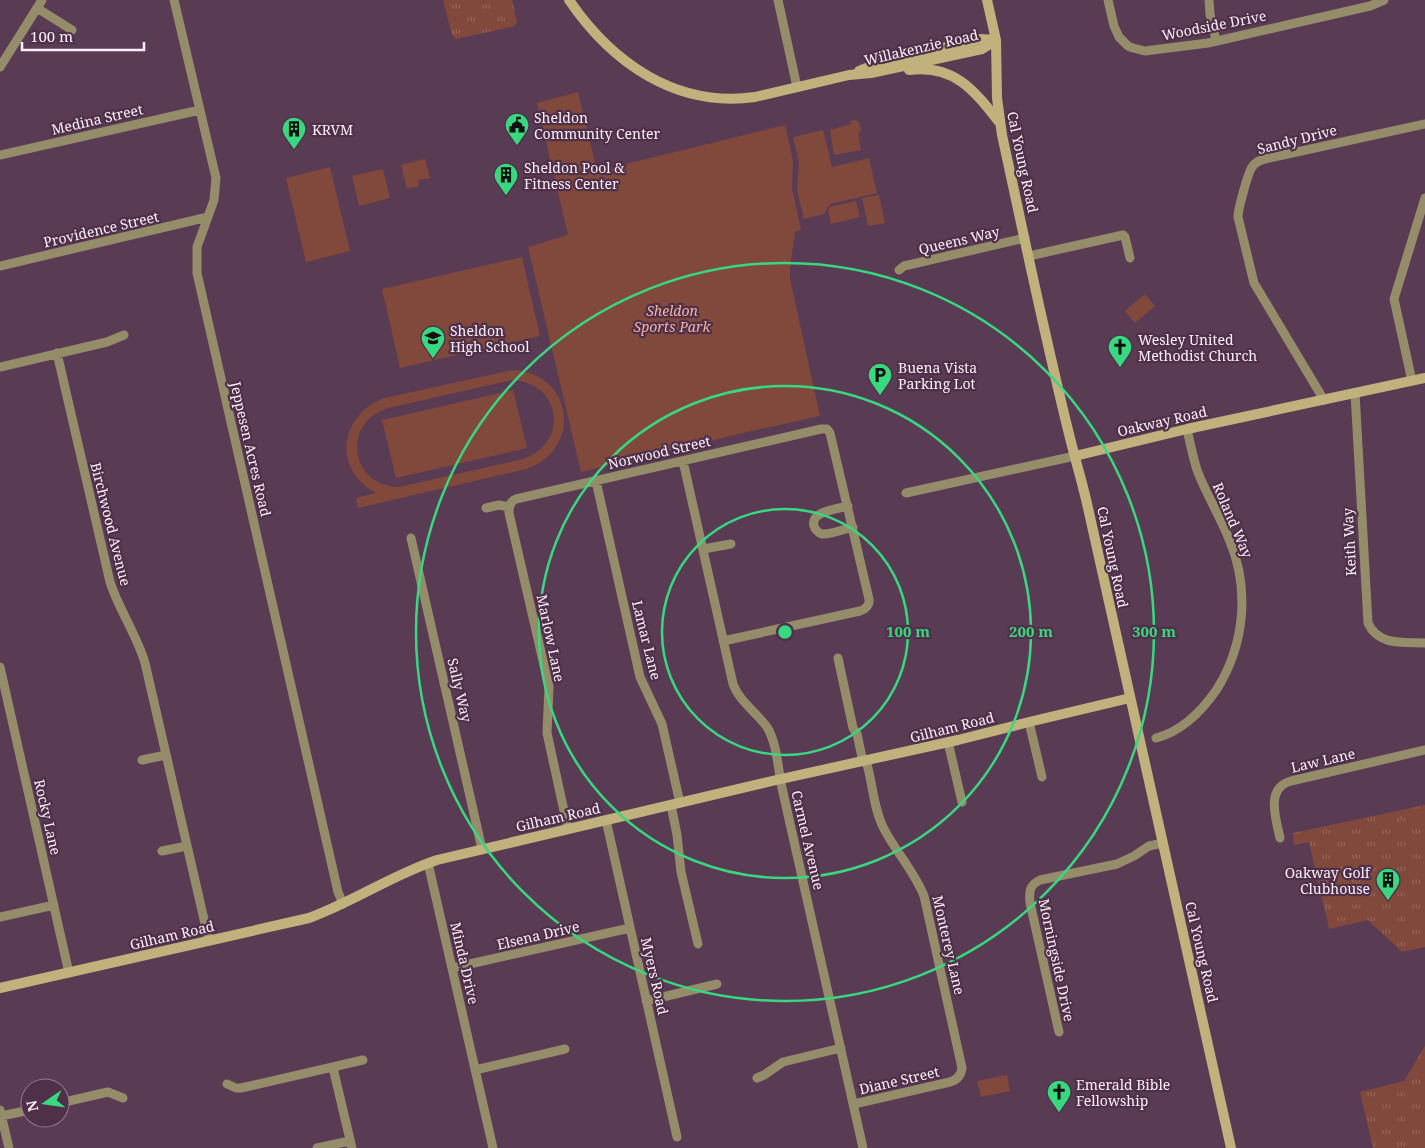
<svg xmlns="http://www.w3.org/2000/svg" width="1425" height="1148" font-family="'Noto Serif',serif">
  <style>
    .grass { fill: url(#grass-tufts) }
    .green { fill: #80493c; fill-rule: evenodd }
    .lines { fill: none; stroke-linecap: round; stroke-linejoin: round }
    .street { stroke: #958c6a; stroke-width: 9 }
    .secondary { stroke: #c1b17c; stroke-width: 10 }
    .ring { fill: none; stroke: #37d880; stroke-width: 2.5 }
    .labels { text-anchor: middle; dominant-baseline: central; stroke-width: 4.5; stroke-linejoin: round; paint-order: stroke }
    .street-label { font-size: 14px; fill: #feeefa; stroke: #4f3049 }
    .poi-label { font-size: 14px; fill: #feeefa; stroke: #4f3049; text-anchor: start }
    .park-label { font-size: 14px; font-style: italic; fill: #f5b2a2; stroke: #4f3049 }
    .centre { fill: #37d880; stroke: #4f3049; stroke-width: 2.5 }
    .ring-label { font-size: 15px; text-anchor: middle; font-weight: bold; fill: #37d880; stroke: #4f3049; stroke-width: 4.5; stroke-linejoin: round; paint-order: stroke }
  </style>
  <defs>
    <pattern id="grass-tufts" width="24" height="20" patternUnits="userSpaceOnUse" patternTransform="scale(1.25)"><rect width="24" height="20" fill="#80493c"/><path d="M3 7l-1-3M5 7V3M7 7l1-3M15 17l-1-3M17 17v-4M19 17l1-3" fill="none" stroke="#936459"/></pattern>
  </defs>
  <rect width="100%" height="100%" fill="#5a3b54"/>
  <path class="grass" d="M443,0H512L517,22L514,26L511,27L456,39L452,35Z
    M1425,805V947L1402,952L1368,920L1329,929L1309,842L1294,845L1293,833Z
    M1425,1046V1148H1373L1360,1092L1404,1081Z"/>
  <path class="green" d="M578,92L597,171L785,125L793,161L792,188L801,230L795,232L790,268V279L820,416L743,433L581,472L528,247L568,235L537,103Z
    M855,120L859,122L861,131L858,133L861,150L834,155L830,130L851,124L850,121Z
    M823,130L832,167L869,158L877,193L830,204L824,214L804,219L797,190L799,162L793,137Z
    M425,159L430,178L418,180L419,186L407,189L401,165Z
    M330,167L350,251L306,262L286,178Z
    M383,169L390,198L359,206L352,176Z
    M879,195L885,223L868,226L862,198Z
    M856,201L860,217L831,224L828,210L830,207Z
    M522,257L540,336L400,368L382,289Z
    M1145,294L1155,306L1135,323L1125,311Z
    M512,370C573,372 584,449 526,469L358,508L356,498L376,493C370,490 365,486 360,481C333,452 349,410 385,398ZM512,380C561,382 570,443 523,459L399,487C350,486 341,423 388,408Z
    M513,390L527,448L396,478L382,420Z
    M1007,1075L1010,1091L981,1097L977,1081Z"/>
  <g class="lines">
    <path class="street" d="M174,0L216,178L214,200L197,247V273L338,892L343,904
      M778,0L797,87
      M1108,0L1114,26L1119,37L1128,46L1133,48L1145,51L1208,43L1370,6L1384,0
      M1209,0L1210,14L1216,41
      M37,8L72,30
      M0,67L42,0
      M0,155L200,110
      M1029,256L1123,235L1125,237L1130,258
      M0,266L208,217
      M899,270L904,266L1025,238
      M57,353L110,582C119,610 137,635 145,663L209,941
      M0,367L107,342L124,335
      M1412,381L1394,299L1425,198
      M1355,393L1368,623C1378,646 1404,642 1425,643
      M1324,400L1254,283L1238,217C1238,209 1248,173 1252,167C1255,163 1260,160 1265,159L1425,124
      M683,461L733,684C739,701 757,713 767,727C777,743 778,769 782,788L863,1148
      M596,481L640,677L662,724L680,803
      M906,493L1075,456
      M848,506C838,509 810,511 814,526C815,529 818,533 822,534C829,535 845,529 853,527
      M486,508L499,505L509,507
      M411,538L482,849
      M703,549L731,544
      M838,658L853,728L857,734L863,762
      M0,667L69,973
      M1029,722L1042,777
      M1156,738C1183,731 1202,711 1217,689C1245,644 1250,588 1229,539C1220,516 1206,494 1197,470C1193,457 1190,443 1187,429
      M948,742L962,802
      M142,760L166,755
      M671,805L677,835L681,872L698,944
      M606,820L677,1137
      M568,829L547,733L549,687L509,513C509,507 510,501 516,499L821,429H827L830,433L869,599C870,605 866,609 860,611L723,641
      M1280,838C1276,819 1265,788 1291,781L1425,750
      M162,851L187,846
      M428,863L493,1148
      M0,917L54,905
      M452,968L630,928
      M646,1001L717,984
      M1059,1032L1030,903C1029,893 1029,885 1040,880L1117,864L1134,856L1149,846L1163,843
      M333,1068L352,1148
      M475,1070L565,1049
      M757,1078L764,1075L783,1062L841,1048
      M227,1084L236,1088H241L363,1060
      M60,1103L108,1092L123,1098
      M854,1104L950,1082C957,1080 961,1075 962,1068L924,896C914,871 896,852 884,829C873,808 873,783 866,761
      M0,1110L9,1148
      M1,1116L30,1110
      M317,1148L350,1141"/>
    <path class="secondary" d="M569,0C612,63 676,108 755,97L849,75L871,73L982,49L996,40
      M987,0L996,40L997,98L1002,135C1024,236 1045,338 1070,438C1076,462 1083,485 1088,508L1231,1148
      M909,70C954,64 974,90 999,122
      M859,71L882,62L980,39L996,40
      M1075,456L1187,429L1425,378
      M0,988L309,918C353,902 392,875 437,860L772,781L958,740L1029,722L1130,698"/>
  </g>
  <g class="ring">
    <circle cx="785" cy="632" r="123"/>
    <circle cx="785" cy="632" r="246"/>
    <circle cx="785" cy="632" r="369"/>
  </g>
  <defs>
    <symbol id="civic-pin" viewBox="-11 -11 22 30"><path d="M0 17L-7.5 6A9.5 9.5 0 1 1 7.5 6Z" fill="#37d880" stroke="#4f3049"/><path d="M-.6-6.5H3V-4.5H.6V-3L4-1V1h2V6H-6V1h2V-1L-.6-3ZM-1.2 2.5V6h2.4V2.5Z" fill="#111"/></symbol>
    <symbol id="building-pin" viewBox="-11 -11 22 30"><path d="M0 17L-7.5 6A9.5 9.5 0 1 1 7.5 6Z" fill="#37d880" stroke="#4f3049"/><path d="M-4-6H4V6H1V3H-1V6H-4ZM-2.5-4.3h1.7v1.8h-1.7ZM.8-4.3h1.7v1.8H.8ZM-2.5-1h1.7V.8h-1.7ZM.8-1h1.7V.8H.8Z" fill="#111"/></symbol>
    <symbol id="school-pin" viewBox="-11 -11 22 30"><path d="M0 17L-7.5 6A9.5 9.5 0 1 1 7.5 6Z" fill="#37d880" stroke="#4f3049"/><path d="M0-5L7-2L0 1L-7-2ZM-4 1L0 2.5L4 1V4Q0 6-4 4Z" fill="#111"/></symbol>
    <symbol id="church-pin" viewBox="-11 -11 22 30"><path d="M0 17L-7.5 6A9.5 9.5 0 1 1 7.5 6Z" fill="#37d880" stroke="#4f3049"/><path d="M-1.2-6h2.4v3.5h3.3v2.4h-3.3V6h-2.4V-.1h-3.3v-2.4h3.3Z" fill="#111"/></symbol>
    <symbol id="parking-pin" viewBox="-11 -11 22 30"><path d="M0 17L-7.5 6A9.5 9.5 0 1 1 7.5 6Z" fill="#37d880" stroke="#4f3049"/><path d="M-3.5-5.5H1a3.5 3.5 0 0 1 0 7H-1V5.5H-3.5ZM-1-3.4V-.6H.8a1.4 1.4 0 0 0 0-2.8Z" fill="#111"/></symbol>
  </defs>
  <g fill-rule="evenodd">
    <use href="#civic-pin" x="503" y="111" width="28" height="38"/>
    <use href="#building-pin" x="280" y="115" width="28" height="38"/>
    <use href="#building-pin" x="492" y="161" width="28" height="38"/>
    <use href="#school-pin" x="419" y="324" width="28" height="38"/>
    <use href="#church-pin" x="1106" y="333" width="28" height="38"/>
    <use href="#parking-pin" x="866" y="361" width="28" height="38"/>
    <use href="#building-pin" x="1374" y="866" width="28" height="38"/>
    <use href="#church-pin" x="1045" y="1078" width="28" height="38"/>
  </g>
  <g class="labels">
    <g class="street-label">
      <text transform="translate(1214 25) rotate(-11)">Woodside Drive</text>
      <text transform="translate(921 47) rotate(-13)">Willakenzie Road</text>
      <text transform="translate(97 119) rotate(-13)">Medina Street</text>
      <text transform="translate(1297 139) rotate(-14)">Sandy Drive</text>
      <text transform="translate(1023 162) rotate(78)">Cal Young Road</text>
      <text transform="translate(101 229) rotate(-13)">Providence Street</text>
      <text transform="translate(959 240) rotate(-13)">Queens Way</text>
      <text transform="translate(1162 421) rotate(-13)">Oakway Road</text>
      <text transform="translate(251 449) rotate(77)">Jeppesen Acres Road</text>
      <text transform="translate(659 452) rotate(-13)">Norwood Street</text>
      <text transform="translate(1233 520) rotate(67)">Roland Way</text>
      <text transform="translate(111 524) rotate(76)">Birchwood Avenue</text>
      <text transform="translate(1349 542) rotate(-93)">Keith Way</text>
      <text transform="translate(1113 557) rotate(78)">Cal Young Road</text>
      <text transform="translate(551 638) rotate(78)">Marlow Lane</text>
      <text transform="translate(647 640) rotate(76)">Lamar Lane</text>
      <text transform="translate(460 690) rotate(77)">Sally Way</text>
      <text transform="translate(952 727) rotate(-14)">Gilham Road</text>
      <text transform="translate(1323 760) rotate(-13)">Law Lane</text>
      <text transform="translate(48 817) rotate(77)">Rocky Lane</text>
      <text transform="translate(558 817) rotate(-13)">Gilham Road</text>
      <text transform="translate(808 840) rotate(77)">Carmel Avenue</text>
      <text transform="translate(172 935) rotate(-13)">Gilham Road</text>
      <text transform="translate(538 935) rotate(-13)">Elsena Drive</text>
      <text transform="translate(949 945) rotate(77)">Monterey Lane</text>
      <text transform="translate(1202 952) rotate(77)">Cal Young Road</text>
      <text transform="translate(1057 960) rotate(78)">Morningside Drive</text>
      <text transform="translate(465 963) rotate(77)">Minda Drive</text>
      <text transform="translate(655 976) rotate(77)">Myers Road</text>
      <text transform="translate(899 1080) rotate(-13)">Diane Street</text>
    </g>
    <g class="poi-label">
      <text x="534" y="117">Sheldon<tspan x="534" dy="16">Community Center</tspan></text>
      <text x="312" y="129">KRVM</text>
      <text x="524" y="167">Sheldon Pool &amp;<tspan x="524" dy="16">Fitness Center</tspan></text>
      <text x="450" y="330">Sheldon<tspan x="450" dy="16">High School</tspan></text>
      <text x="1138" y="339">Wesley United<tspan x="1138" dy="16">Methodist Church</tspan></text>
      <text x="898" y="367">Buena Vista<tspan x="898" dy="16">Parking Lot</tspan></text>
      <text x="1370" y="872" text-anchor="end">Oakway Golf<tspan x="1370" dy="16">Clubhouse</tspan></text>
      <text x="1076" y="1084">Emerald Bible<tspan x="1076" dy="16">Fellowship</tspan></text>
    </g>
    <g class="park-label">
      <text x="672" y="310">Sheldon<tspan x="672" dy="16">Sports Park</tspan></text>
    </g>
  </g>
  <circle cx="785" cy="632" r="8" class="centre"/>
  <g class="ring-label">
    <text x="908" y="637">100 m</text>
    <text x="1031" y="637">200 m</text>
    <text x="1154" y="637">300 m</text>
  </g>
  <g transform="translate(45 1103) rotate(257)"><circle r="24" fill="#4f3049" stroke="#957c90"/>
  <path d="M0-4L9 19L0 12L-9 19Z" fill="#37d880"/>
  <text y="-8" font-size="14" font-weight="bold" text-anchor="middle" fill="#feeefa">N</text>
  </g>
  <path d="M22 42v8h122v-8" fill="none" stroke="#feeefa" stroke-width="2.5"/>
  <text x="30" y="42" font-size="15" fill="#feeefa" stroke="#4f3049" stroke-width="4" paint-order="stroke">100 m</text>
</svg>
